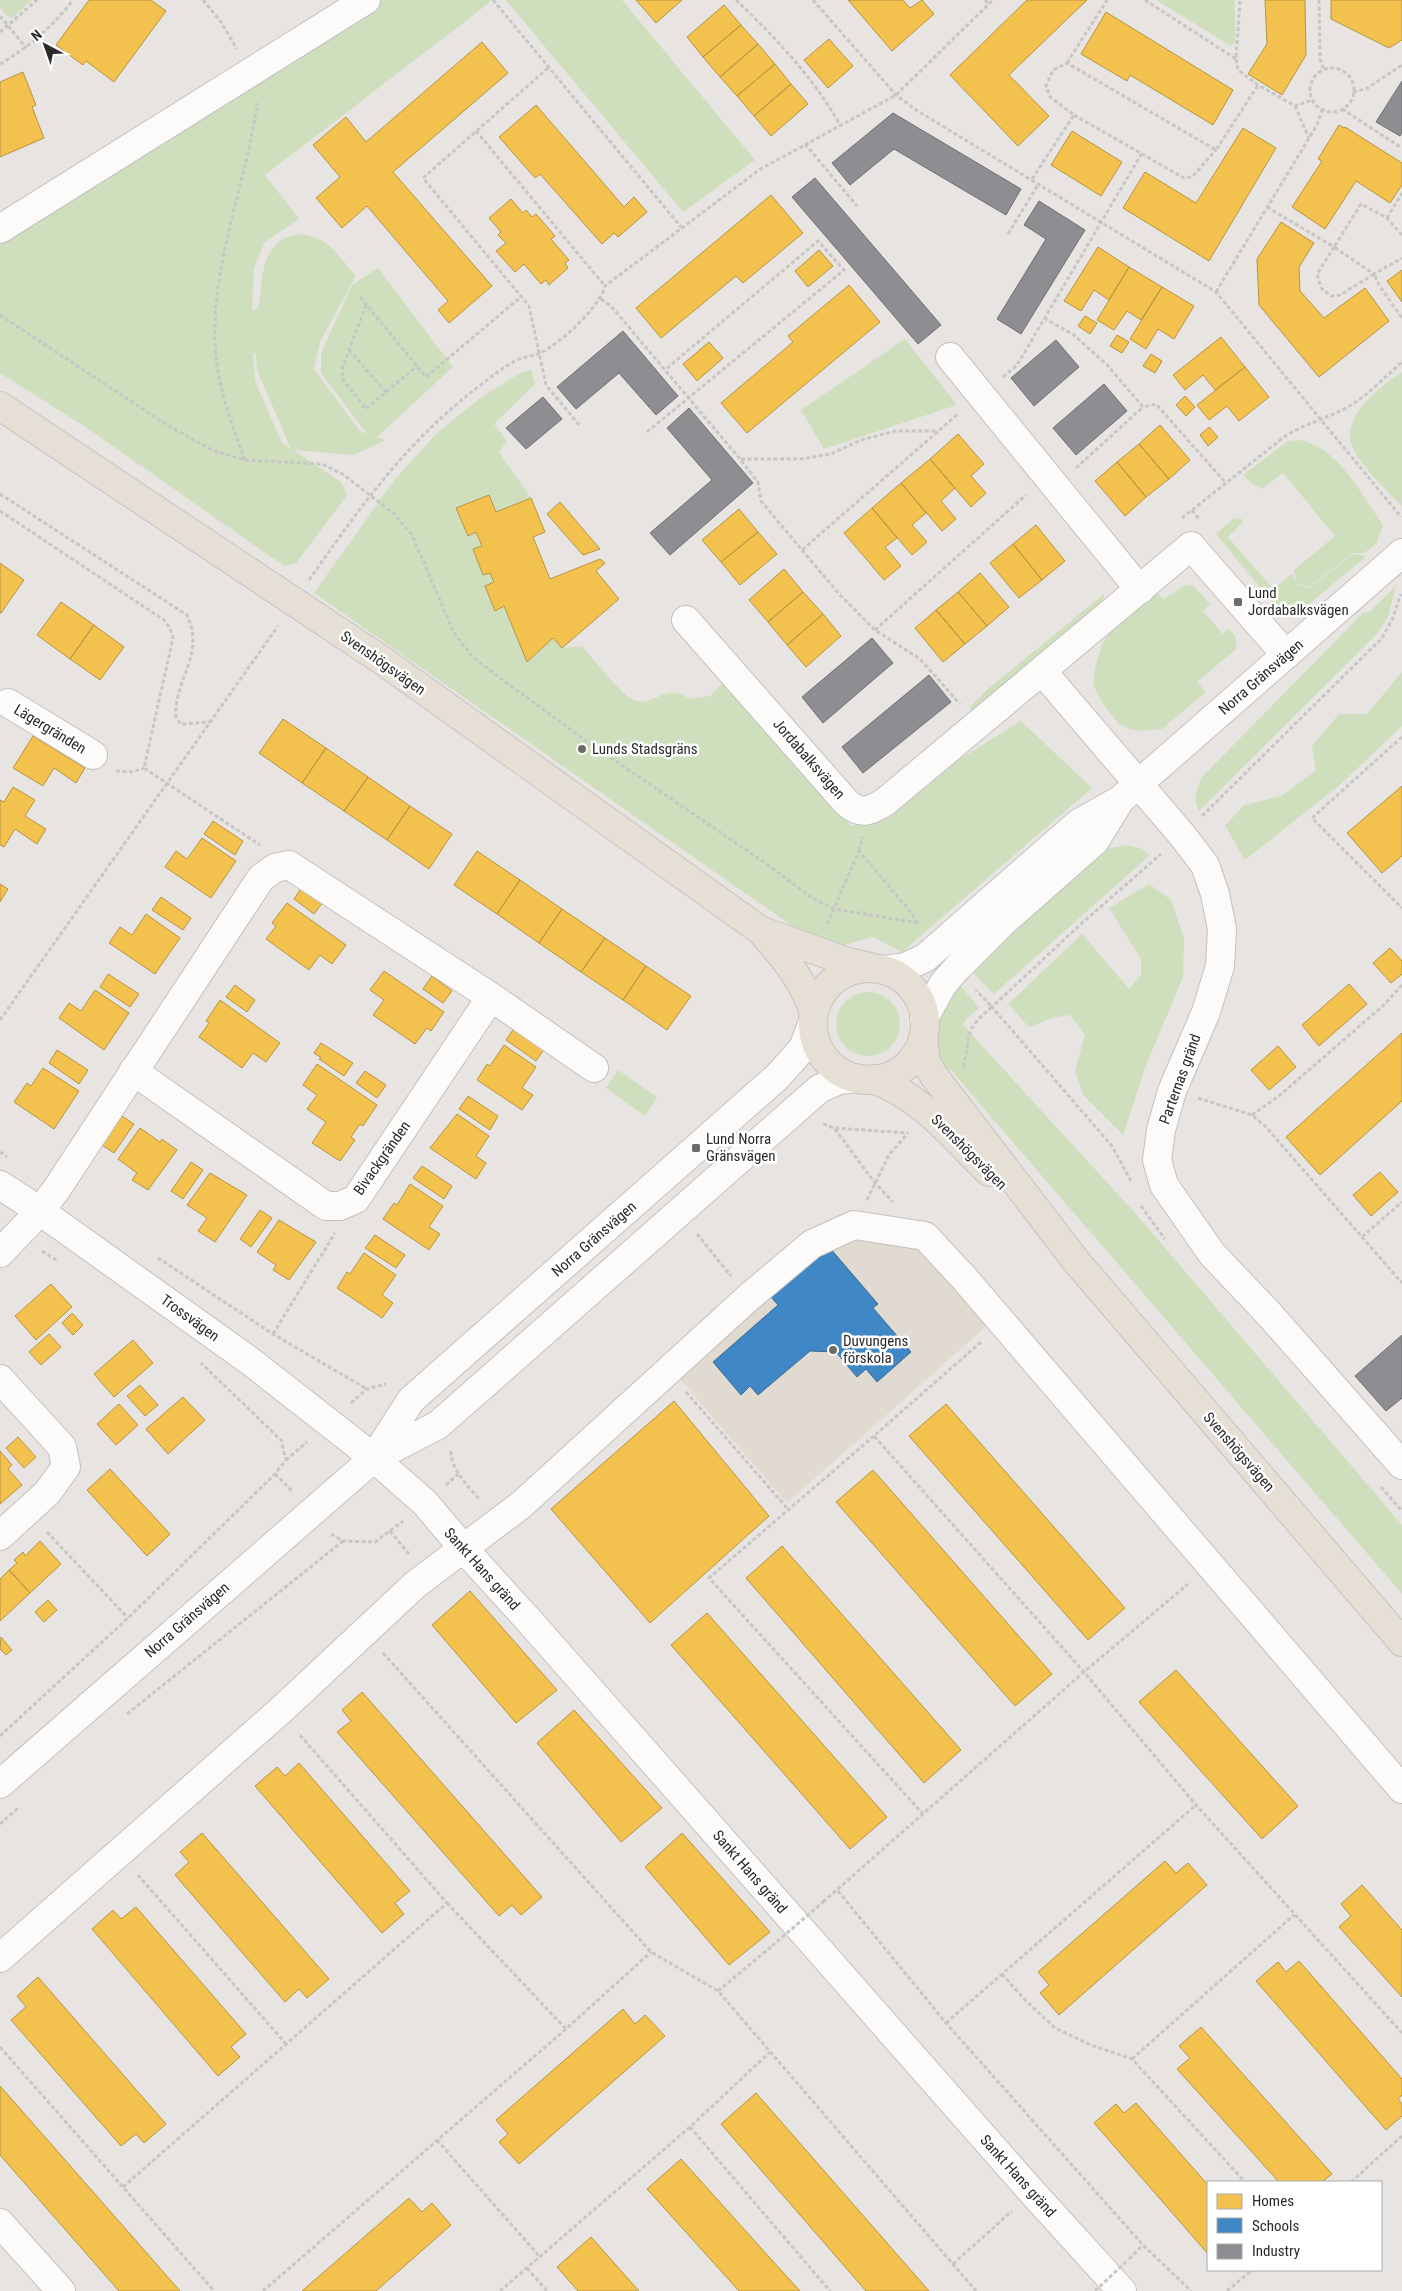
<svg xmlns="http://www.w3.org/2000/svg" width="1402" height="2291" font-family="'Roboto Condensed',sans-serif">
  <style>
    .education { fill: #e1dad0 }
    .green { fill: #cfdfbd; fill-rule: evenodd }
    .homes { fill: #f2c14e; stroke: #b69443 }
    .schools { fill: #3f88c5; stroke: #396c96 }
    .industry { fill: #8d8d92; stroke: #6f6f73 }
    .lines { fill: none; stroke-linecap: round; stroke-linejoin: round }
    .minor-casing { stroke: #c2c1c0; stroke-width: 30 }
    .major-casing { stroke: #c4c3c2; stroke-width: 30 }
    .path { stroke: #c6c6c5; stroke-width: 3; stroke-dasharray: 4 2.5; stroke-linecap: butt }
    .minor { stroke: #fcfbfa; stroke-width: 28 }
    .major { stroke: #e5dfd6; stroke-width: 28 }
    .path-bridge { stroke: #c6c6c5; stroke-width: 3; stroke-dasharray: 4 2.5; stroke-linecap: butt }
    .poi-dot { fill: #6c6b6a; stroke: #fff; stroke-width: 2 }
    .labels { text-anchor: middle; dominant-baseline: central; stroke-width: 5; stroke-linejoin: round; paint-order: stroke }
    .poi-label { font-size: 15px; fill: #2a2a2a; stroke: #fff; text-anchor: start }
    .street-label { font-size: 15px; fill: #2a2a2a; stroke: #fff }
  </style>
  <rect width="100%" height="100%" fill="#e8e4e1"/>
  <path class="education" d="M864,1232L923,1247L990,1323L787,1503L677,1376L826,1241Z"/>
  <path class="green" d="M0,0H32L12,18C2,14 0,10 0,0Z
    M382,0H493L265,175L299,219L265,242L254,268L252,311L259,306C262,279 261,241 295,235C306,233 318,238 327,244C338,253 347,266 356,276L320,342L314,369L360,431L367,434L321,373V353L352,285L378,268L453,367L377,437L386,440L354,455L293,450L341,482L347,495L296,563L284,566L87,428L0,373V245ZM253,352L256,354L257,370L291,449L282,443L255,381Z
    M506,0H622L755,160L683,212Z
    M1156,0H1235V42L1231,46Z
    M905,339L957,405L824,449L801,410Z
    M531,370L535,384L494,424L507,441L499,452L531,498L496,512L489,495L456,508L468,536L476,532L482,546L473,550L483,575L490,573L494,582L485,587L495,610L504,606L527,661L553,638L562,648L582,646C592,658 619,691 630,698C652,712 664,680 689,699L710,696L723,683L750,708L767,732L851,826L882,819L952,764L1021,721L1092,788L902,952L873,937L827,950L314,593L395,479L438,432L483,396L520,373Z
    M1402,372V506C1389,494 1355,460 1351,443C1344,413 1381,386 1402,372Z
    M1300,440C1340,449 1361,494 1383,525L1376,544L1364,553H1353L1309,587L1297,584L1294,570L1335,536L1283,473L1262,489L1252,484L1243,475L1288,441Z
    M1234,518L1242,519L1243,522L1228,537L1273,589L1292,574L1297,585L1309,588L1353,554L1367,556L1297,614H1285L1277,612L1271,601L1216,534Z
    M1186,585L1194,586L1210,604L1203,611L1223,634L1229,629L1236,637V649L1197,682L1206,692L1162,729L1141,731L1129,729L1119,724L1103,704L1093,685L1095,668L1102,644L1111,631L1157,592L1163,599Z
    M1396,586L1388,617L1378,633L1199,811C1193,800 1196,787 1203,776L1363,613L1369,612Z
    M1104,594L1103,602L974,712L970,707L988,689Z
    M1402,672V726L1341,784L1245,860L1225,826L1244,805L1281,796L1316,771L1312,746L1339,714H1367Z
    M1125,845L1141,848L1150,855L994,994L970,970L1091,859L1107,849Z
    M1149,884L1171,900L1184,939L1183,977L1145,1068L1123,1135L1083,1095L1075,1070L1085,1035L1070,1015L1052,1018L1029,1027L1008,1004L1082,934L1129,989L1141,975V959L1109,908Z
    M959,984L979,1008L966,1019L963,1025L1136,1214L1402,1525V1594L950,1069L946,1072L937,1054L936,1040L940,1023L935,995L947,1007Z
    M836 1024a32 32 0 1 1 64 0a32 32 0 1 1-64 0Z
    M618,1070L657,1097L645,1116L606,1088Z"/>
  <path class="homes" d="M89,0H151L166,11L114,82L86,61L83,65L56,45Z
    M636,0H682L656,23Z
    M848,0H903L910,8L922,0L934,14L892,51Z
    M1027,0H1087L1009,75L1049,116L1018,146L950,75Z
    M1265,0H1305L1306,55L1282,95L1248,74L1267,44Z
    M1331,0H1402V40L1389,48L1331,19Z
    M724,5L741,25L703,57L687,37Z
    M1106,12L1233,90L1213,125L1130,75L1127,81L1081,54Z
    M741,25L758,44L720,77L703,57Z
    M829,39L853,66L828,88L804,60Z
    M482,42L508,73L393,172L492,286L449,323L438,310L448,301L367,206L342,228L316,198L340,177L313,145L346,117L366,142Z
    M758,44L775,64L737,96L720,77Z
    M775,64L791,84L754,116L737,96Z
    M23,72L36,105L32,107L44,138L0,157V82Z
    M791,84L808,104L771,136L754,116Z
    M536,105L624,207L634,197L647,212L618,237L614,233L602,244L540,174L535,178L499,137Z
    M1339,125L1344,128L1345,127L1402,163V185L1390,203L1356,181L1325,229L1292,207L1322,161L1318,159Z
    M1243,128L1276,148L1209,261L1123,208L1145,172L1196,203Z
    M1072,131L1122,162L1101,196L1051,165Z
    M771,195L803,233L743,283L736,276L661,338L636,308Z
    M511,199L523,213L526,210L532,217L536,214L555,236L551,239L569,260L565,263L568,268L549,285L546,280L541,284L524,264L515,272L496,251L506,243L498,235L501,232L489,218Z
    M1281,222L1314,243L1299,267L1300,291L1324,318L1365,288L1389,321L1319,377L1259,305L1257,259Z
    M1098,247L1129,267L1109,300L1094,290L1081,311L1064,301Z
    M819,250L833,266L808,287L795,271Z
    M1129,267L1162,287L1141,320L1127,311L1114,330L1097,320Z
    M1402,270V302L1387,281Z
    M849,285L880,322L747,433L721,403L793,342L788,336Z
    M1162,287L1194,306L1174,339L1158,329L1146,349L1130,339Z
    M1085,316L1097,323L1090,334L1078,326Z
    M1117,335L1129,342L1122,353L1110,346Z
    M1221,337L1245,367L1215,390L1203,375L1185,390L1173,375Z
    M709,342L723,358L697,381L683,364Z
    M1151,354L1162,361L1155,373L1143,366Z
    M1245,367L1269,397L1239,421L1227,406L1209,420L1197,405Z
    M1185,396L1195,407L1186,416L1176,405Z
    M1160,425L1190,460L1169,479L1139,444Z
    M1209,427L1218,437L1208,446L1200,435Z
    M958,434L984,464L971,476L986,493L971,507L930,459Z
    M1139,444L1169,479L1146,497L1117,462Z
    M930,459L955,488L941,501L956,519L942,531L901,483Z
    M1117,462L1146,497L1125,516L1095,481Z
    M901,483L926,513L912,525L927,542L912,555L872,508Z
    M489,495L496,512L531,498L545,532L533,537L550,579L600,559L605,563L596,571L619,599L562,648L553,638L527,662L504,606L495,611L485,586L494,582L490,573L483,575L473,549L482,546L476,532L468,536L456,508Z
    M560,502L600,549L583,555L547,514Z
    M872,508L897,538L885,547L901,566L884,580L844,533Z
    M739,509L758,532L721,562L702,540Z
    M1036,525L1065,561L1042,580L1013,544Z
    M758,532L777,554L740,585L721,562Z
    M1013,544L1042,580L1019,598L990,563Z
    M0,563L24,580L1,613H0Z
    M784,569L803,592L768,622L749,600Z
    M980,573L1009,607L987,626L958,592Z
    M803,592L823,614L787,645L768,622Z
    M958,592L987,626L965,644L936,610Z
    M61,602L94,625L70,659L37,635Z
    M936,610L965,644L943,662L915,628Z
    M823,614L841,636L806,667L787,645Z
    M94,625L124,647L100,680L70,659Z
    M283,719L326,748L302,783L259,753Z
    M33,736L85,768L76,783L54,768L43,786L13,768Z
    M326,748L368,777L344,811L302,783Z
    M368,777L410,806L387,840L344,811Z
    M1402,786V856L1382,873L1347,833Z
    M13,787L35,800L25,816L46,829L37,844L15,829L4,847L0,845V800L4,802Z
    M410,806L452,834L429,869L387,840Z
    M213,821L243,841L235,855L204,834Z
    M202,838L236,861L211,898L165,867L176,851L187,859Z
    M477,851L520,880L497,914L454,885Z
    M520,880L562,909L539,943L497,914Z
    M0,884L8,889L0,902Z
    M302,887L323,902L314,914L294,899Z
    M161,897L191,918L183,930L152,910Z
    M287,903L346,945L332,964L320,955L309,970L266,939L276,926L272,923Z
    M562,909L605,938L581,972L539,943Z
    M146,914L180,938L155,974L109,943L120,927L132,935Z
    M605,938L646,966L623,1000L581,972Z
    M1390,948L1402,961V974L1391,983L1373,963Z
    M646,966L691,996L667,1030L623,1000Z
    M384,971L444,1012L431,1031L427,1028L415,1044L373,1015L384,1000L370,990Z
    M108,974L139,994L130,1007L100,987Z
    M432,976L452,991L443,1003L423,989Z
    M1349,984L1367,1004L1319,1046L1302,1025Z
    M235,985L255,1000L247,1012L226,997Z
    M95,990L129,1013L104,1050L59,1018L69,1003L81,1011Z
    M220,1000L280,1043L266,1062L253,1053L242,1068L199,1037L209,1023L206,1021Z
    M515,1027L545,1048L536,1061L506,1040Z
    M1402,1033V1101L1320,1175L1286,1137Z
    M321,1043L353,1063L344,1076L319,1059L321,1058L314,1053Z
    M504,1045L536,1067L522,1088L533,1095L522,1110L477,1080L487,1064L490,1066Z
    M1278,1046L1296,1067L1269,1090L1251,1070Z
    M57,1050L88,1070L79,1084L49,1063Z
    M317,1064L377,1105L363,1126L360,1124L351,1137L355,1140L340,1161L312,1143L326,1122L307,1109L317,1095L303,1085Z
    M43,1068L79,1091L54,1129L14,1102L27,1083L31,1086Z
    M365,1071L386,1085L377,1098L356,1083Z
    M468,1096L498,1116L490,1130L459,1109Z
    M457,1114L489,1136L476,1156L486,1163L476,1179L430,1148Z
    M122,1116L134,1124L114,1153L102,1145Z
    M140,1128L160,1142L162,1139L177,1150L148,1190L132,1180L137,1173L118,1159Z
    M191,1162L203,1170L183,1199L171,1191Z
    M422,1166L452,1186L444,1199L413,1178Z
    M1380,1172L1398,1192L1371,1216L1353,1195Z
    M210,1173L247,1195L215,1242L198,1231L207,1218L187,1205Z
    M410,1184L443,1206L429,1227L440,1234L429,1250L383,1219L394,1203L397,1205Z
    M260,1210L272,1218L251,1247L240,1239Z
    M279,1220L316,1242L289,1280L273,1270L276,1265L257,1252Z
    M375,1235L405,1255L396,1268L365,1248Z
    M364,1253L396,1275L382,1295L393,1303L382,1318L337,1288L347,1272L350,1274Z
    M51,1284L72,1307L36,1340L15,1316Z
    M72,1313L83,1325L73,1335L62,1323Z
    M49,1334L61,1347L41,1365L29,1352Z
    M133,1340L153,1363L114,1397L94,1374Z
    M140,1385L158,1405L145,1416L127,1396Z
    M183,1397L205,1420L168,1454L146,1429Z
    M674,1401L769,1516L650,1623L551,1509Z
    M119,1404L138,1425L116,1445L97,1424Z
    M946,1404L1125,1608L1088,1640L909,1436Z
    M18,1437L36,1457L24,1468L6,1448Z
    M0,1451L12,1465L8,1469L22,1485L0,1504Z
    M110,1469L170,1534L147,1556L87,1490Z
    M873,1470L1052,1674L1015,1706L836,1502Z
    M40,1541L61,1564L30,1593L9,1570L17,1563L14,1560L23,1552L25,1556Z
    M782,1546L961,1750L924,1783L746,1578Z
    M9,1570L30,1593L0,1621V1579Z
    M470,1591L557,1690L516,1723L432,1625Z
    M48,1600L57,1610L44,1622L35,1612Z
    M707,1613L887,1817L850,1849L671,1645Z
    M1,1637L12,1650L6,1655L0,1649Z
    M1176,1670L1298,1806L1262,1839L1139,1702Z
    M362,1692L542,1897L521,1915L512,1905L499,1916L337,1732L351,1721L342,1710Z
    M574,1710L662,1808L621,1842L537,1743Z
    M299,1763L410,1891L395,1903L404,1914L382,1933L255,1786L277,1767L285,1776Z
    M202,1833L329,1979L307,1998L299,1989L285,2002L175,1875L189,1862L180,1852Z
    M682,1833L770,1932L729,1965L645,1867Z
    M1165,1861L1176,1873L1188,1863L1207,1885L1059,2015L1040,1993L1049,1985L1038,1972Z
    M1362,1885L1402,1930V1997L1339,1927L1351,1916L1341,1904Z
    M136,1907L246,2034L231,2047L240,2057L218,2076L92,1929L113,1910L121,1919Z
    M1299,1961L1402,2079V2095L1398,2099L1402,2104V2116L1386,2130L1256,1981L1278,1962L1286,1972Z
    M38,1977L166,2124L144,2143L136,2134L121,2146L11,2020L26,2007L17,1996Z
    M623,2009L635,2024L645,2015L665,2036L519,2164L499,2142L508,2134L496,2120Z
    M1201,2027L1332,2174L1322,2182H1279L1177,2069L1190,2058L1179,2046Z
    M0,2086L52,2145L180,2291H119L0,2155Z
    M756,2093L929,2291H866L721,2124Z
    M1136,2103L1208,2185V2254L1094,2123L1116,2104L1124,2113Z
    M681,2159L769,2257L800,2291H739L647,2189Z
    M409,2198L422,2212L432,2203L451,2225L376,2291H302Z
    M591,2237L639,2291H578L557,2267Z"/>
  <path class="schools" d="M829,1247L878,1304L873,1308L911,1352L877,1382L866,1369L857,1377L836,1352L810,1351L758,1395L750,1386L741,1395L713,1362L778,1305L771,1297Z"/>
  <path class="industry" d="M1402,81V132L1400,136L1376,122Z
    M893,113L1021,189L1006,215L894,149L850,185L832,163Z
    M815,178L941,325L918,344L792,197Z
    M1039,201L1085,230L1021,334L997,319L1046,239L1024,225Z
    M623,331L678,396L656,415L619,373L576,409L557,387Z
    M1056,340L1079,367L1034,406L1011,378Z
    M1104,384L1127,411L1076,455L1053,428Z
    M543,397L562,419L526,449L506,428Z
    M689,408L753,483L670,555L650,533L712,480L667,428Z
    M872,638L893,663L823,723L802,697Z
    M929,675L951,702L863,773L842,747Z
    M1402,1335V1398L1386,1411L1355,1376Z"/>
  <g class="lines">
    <defs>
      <path id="minor" d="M0,229L366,0
        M950,357L1140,590
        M686,620L846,802C861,816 871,811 886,801L1191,546L1286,655
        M1042,671L1182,835L1205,865L1215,894L1222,929L1220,966L1206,1012L1172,1091L1161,1130L1157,1160L1164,1185L1212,1254L1270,1315L1402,1465
        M8,703L93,755
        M883,970L905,967L925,958L1079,823L1120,800L1402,553
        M491,997L594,1068
        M924,1018L943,984L958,967L1002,923L1095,841L1119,802
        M0,1185L40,1211L250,1361L374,1458L425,1503L464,1549L532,1624L1032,2192L1122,2291
        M0,1253L40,1211L56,1190L261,878L275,868L289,865L491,997L356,1199L340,1206H326L133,1071
        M0,1379L62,1447L66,1467L47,1493L0,1536
        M375,1456L411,1400L777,1077L803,1048L813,1022
        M0,1784L374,1458L438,1425L819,1089L839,1080L855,1078
        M0,1958L280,1711L416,1584L521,1505L749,1297L812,1244L854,1225L925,1236L964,1278L1402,1789
        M0,2223L61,2291"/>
      <path id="major" d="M0,406L383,661L760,930C784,958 802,977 814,1013
        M762,931L848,962L870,967
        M813 1024a56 56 0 1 1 112 0a56 56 0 1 1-112 0Z
        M923,1037L926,1062L934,1076L1076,1261L1402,1642
        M873,1079C921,1096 953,1137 989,1172"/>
    </defs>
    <use href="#minor" class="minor-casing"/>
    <use href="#major" class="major-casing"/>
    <path class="path" d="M203,0L221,22L237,49
      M493,0L681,227
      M736,0C775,37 814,78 840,125
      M813,0L896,95L916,110L1216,292L1401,517
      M985,0L989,4
      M1145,0L1236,59L1240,0
      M1319,0L1320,59L1324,70
      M0,16L26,48
      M0,32L37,0
      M1236,59L1238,70L1258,85L1295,106L1312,100
      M1067,63L1107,0
      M0,64C29,47 53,26 73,0
      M548,68L423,178L529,306L546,385L580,426
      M1310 90a22 22 0 1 1 44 0a22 22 0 1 1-44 0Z
      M1353,92L1366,89L1402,65
      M1295,106L1309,138
      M1342,109L1402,148
      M1074,115L1184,178L1192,177L1216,150
      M476,131L605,286
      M805,144L857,206
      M1032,179L1074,115L1050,97L1046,86L1053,70L1067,63L1216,150L1258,85
      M1267,207L1334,247L1317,274L1321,288L1331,296L1340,295L1374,274L1379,285L1402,318
      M1387,218L1402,193
      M1008,234L1039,183
      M1402,235L1387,218L1361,204L1334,247L1374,274L1402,258
      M1216,292L1317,125L1322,110
      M360,297L426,377L522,296
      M601,299L611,306L740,459L758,482L761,501L802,550L959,413
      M366,305L343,366L342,378L366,409L417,366
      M0,315L167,425L212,450L245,460L322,464L344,475L394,514L412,535L454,633L472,656L496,675L589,743L764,862L812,898L835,909L918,923
      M1044,318L1074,335L1108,366L1143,407L1156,404L1225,482
      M349,350L386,392
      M1003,377L1017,365L1142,153
      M647,432L844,270L818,241L666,369
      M741,459H801L831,454L861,440L895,431H937
      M245,460C231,422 216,383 215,342C212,260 247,182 257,103
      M1076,468L1143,407
      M0,494L187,615C206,656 173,680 176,717L181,724L210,722
      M1192,510L1199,519
      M0,511L164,620L170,628L173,638L144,768L260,845
      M1182,518L1284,437C1305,423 1330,418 1351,405C1369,394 1386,376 1402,362
      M802,550L840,595L875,630L920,659L960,704
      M309,580C361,506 405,443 478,387C490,378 502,368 515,361C524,356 532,357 540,353C561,343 599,308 605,286L759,170L896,95L993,0
      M875,630L1026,495
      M1402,737L1312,818L1402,908
      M116,771L132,772L144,768
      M1202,816L1382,638L1392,620L1401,594
      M859,851L863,837
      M827,924L859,851L909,910L918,923
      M0,1020L278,626
      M963,1067C973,1034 961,1032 992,1007L976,990
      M1198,1098L1252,1115L1266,1127L1402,1283
      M1252,1115L1279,1096L1385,1004L1402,985
      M823,1124L834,1128L908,1133
      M835,1129L875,1183L893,1202
      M0,1152L7,1157
      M1131,1181L1112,1146L992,1007L1082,923L1161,854
      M867,1200L889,1155L908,1133
      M1141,1206L1165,1239
      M697,1234L731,1276
      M1362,1237L1402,1202
      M42,1251L58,1261
      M158,1258L273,1334L367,1389
      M273,1334L335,1233
      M981,1342L874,1436L1084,1672L1196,1805L1402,2033
      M686,1392L787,1508
      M351,1403L367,1389L386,1384
      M874,1436L709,1578L923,1814
      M451,1451C451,1470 468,1486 480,1500
      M286,1460L307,1442
      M275,1474L293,1492
      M446,1485L458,1474
      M1381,1487L1402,1511
      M390,1531L409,1554
      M47,1532L128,1618
      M331,1534L343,1541L375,1542L403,1521
      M383,1653L651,1952L718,1991L976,2291
      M127,1714L343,1541
      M0,1736L128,1618L275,1474L286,1460L281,1440L201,1363
      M0,1824L18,1808
      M138,1875L286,2044
      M838,1891L946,2023L1143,2245L1191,2291
      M823,1902L1084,1672L1188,1584
      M447,1903L566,2029
      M1002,1974L1026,2001L1055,2028L1091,2045L1132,2059L1245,2182
      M718,1991L772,1946
      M946,2023L1196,1805
      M0,2047L214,2291
      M1132,2059L1294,1915
      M690,2127L830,2291
      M437,2140L540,2257
      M1351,2182L1402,2136
      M123,2187L447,1903L298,1733
      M1129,2259L1143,2245
      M953,2264L1012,2211
      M527,2268L547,2291
      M263,2291L566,2029L651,1952
      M500,2291L690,2127L770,2052
      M1227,2291L1252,2270"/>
    <use href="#minor" class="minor"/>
    <use href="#major" class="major"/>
    <path class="path-bridge" d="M772,1946L823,1902
      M1095,2291L1128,2260"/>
  </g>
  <g class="poi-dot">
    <rect x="1233" y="597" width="10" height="10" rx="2.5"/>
    <circle cx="582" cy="749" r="5"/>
    <rect x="691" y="1143" width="10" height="10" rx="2.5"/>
    <circle cx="833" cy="1350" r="5"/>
  </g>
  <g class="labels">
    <g class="poi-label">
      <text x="1248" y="593">Lund<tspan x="1248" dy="17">Jordabalksvägen</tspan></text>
      <text x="592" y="749">Lunds Stadsgräns</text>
      <text x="706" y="1139">Lund Norra<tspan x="706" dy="17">Gränsvägen</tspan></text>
      <text x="843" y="1341">Duvungens<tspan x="843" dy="17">förskola</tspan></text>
    </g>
    <g class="street-label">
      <text transform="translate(383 663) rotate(35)">Svenshögsvägen</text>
      <text transform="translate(1261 677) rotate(-41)">Norra Gränsvägen</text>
      <text transform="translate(50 729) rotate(31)">Lägergränden</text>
      <text transform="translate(809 759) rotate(49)">Jordabalksvägen</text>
      <text transform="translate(1180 1079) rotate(-70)">Parternas gränd</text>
      <text transform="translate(969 1152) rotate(45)">Svenshögsvägen</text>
      <text transform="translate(382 1158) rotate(-55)">Bivackgränden</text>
      <text transform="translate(594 1239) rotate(-41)">Norra Gränsvägen</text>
      <text transform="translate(190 1318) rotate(36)">Trossvägen</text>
      <text transform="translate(1239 1452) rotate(49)">Svenshögsvägen</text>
      <text transform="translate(482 1569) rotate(48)">Sankt Hans gränd</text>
      <text transform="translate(187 1620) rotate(-41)">Norra Gränsvägen</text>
      <text transform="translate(750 1872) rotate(49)">Sankt Hans gränd</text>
      <text transform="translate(1018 2176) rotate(48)">Sankt Hans gränd</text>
    </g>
  </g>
  <rect x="1207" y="2181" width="175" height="90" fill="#ffffff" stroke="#aaaaaa"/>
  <rect x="1217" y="2194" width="25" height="15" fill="#f2c14e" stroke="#aaaaaa"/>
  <text x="1252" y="2206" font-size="15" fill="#2a2a2a">Homes</text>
  <rect x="1217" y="2218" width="25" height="15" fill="#3f88c5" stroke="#aaaaaa"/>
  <text x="1252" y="2231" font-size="15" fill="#2a2a2a">Schools</text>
  <rect x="1217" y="2244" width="25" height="15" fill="#8d8d92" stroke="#aaaaaa"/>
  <text x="1252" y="2256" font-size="15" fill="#2a2a2a">Industry</text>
  <g transform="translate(45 45) rotate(319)" stroke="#ffffff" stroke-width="4" paint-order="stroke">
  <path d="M0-4L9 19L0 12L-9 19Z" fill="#2a2a2a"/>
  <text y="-8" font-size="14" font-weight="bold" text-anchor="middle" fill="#2a2a2a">N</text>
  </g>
</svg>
